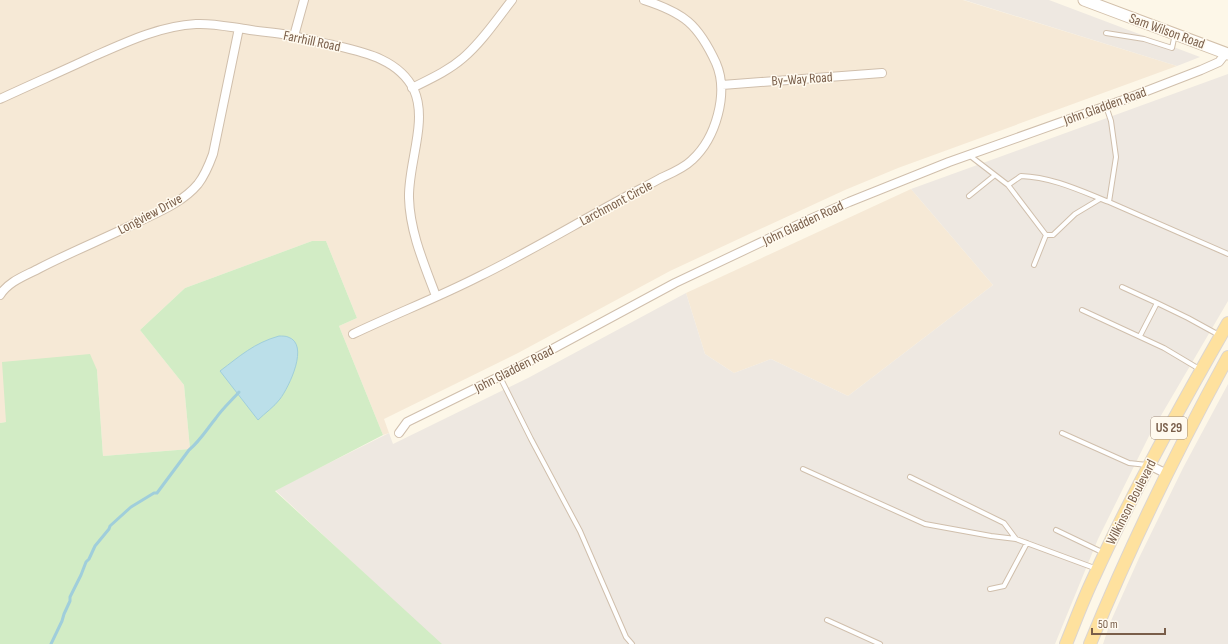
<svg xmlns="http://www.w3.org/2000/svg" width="1228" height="644" font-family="'Sofia Sans Condensed',sans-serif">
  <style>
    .residential { fill: #f6e9d6 }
    .industrial { fill: #eee8e1 }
    .green { fill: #d2ecc5 }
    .water { fill: #bbdfe9; stroke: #a0cedb }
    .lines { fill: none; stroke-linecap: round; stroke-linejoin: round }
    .stream { stroke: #a0cedb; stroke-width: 3 }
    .lane-casing { stroke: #d0bfac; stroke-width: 6 }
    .street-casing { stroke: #d0bfac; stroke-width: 10 }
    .secondary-casing { stroke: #d3c0aa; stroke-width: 13 }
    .primary-casing { stroke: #dcd5d0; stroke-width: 14 }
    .lane { stroke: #fff; stroke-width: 4 }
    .street { stroke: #fff; stroke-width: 8 }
    .secondary { stroke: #fff; stroke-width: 11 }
    .primary { stroke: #fee19e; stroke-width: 12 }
    .labels { text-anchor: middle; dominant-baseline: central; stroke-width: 3; stroke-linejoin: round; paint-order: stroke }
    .shield { fill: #fffaef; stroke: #a18d7c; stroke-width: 1 }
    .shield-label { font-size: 13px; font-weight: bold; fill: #795e4a }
    .street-label { font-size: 14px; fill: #795e4a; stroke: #fffaef }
  </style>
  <rect width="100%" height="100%" fill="#fdf7e8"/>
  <path class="residential" d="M0,0H963L1177,66L898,168L845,190L745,236L670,271L518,353L384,419L389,433L383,435L339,326L357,318L326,241H312L185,288L140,330L184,385L190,449L103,456L97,370L6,422L0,423Z
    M911,189L993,285L848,396L771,359L734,373L705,354L686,293Z"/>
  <path class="industrial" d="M964,0H1049L1200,57L1177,66Z
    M1228,74V301L1149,436L1098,539L1055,644H440L275,490L389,433L393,444L528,378L686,293L705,354L734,373L771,359L848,396L993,285L911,189Z
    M1228,384V644H1103L1110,623L1139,558L1183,468Z"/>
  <path class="green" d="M312,241H326L357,318L339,326L383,435L275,491L442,644H0V423L6,422L2,362L90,354L97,370L103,456L190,449L184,385L140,330L185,288Z"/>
  <path class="water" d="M279,336C282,336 286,336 288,337C310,344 289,387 280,399C274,407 265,413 258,420L220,371C240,356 254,343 279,336Z"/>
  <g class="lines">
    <path class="stream" d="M51,644L62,621L64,614L70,601V597L81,575L86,562L89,559L95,546L109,529L110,526L131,507L154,493H157L189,450C200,441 207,429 216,418C222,409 231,401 239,392"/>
    <defs>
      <path id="lane" d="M1106,33L1144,39L1172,48L1175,34
        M1106,106L1111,121L1116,157L1109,202L1228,254
        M969,155L1008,185
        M969,196L995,175
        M1100,199L1075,214L1053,235H1046L1008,185L1021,176C1052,177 1081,191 1109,202
        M1034,265L1046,235
        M1122,287L1157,303
        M1082,310L1164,348L1201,370
        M1140,336L1157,303L1188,318L1219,335
        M500,377L531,439L580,531L626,637L632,644
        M1062,433L1129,463L1147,465
        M803,469L925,524L991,536L1016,539L1097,569
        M910,477L1004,523L1016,539
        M1056,530L1104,553
        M990,589L1004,586L1027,543
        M827,620L880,644"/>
      <path id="street" d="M294,36L304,0
        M722,85L882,73
        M412,88C430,79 448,71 463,58C482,42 497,19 512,0
        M0,99C30,85 60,72 90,58C124,43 159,26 196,24C212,23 230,27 245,29C260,32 274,32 288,35C303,38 318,42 333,45C363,52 399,59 414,90C428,121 408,164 409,198C410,232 424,264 436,296
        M0,295C9,281 25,276 40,268C73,251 108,237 142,220C161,211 184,201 198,184C205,175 209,165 213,154L239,28
        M353,334C395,314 439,297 480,276C527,253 572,226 618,201C632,193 647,186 661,178C672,173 684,168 692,160C716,138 729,93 716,63C698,24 684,13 644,0
        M399,433L407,422L521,366L675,283L808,220L849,202L949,162L1126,99L1201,70L1219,62L1226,53
        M1149,465L1167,474"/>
      <path id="secondary" d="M1084,0L1228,54"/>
      <path id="primary" d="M1066,644C1075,622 1083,600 1093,579C1133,491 1180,407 1228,323
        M1090,644C1130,546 1177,450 1228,357"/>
    </defs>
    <use href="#lane" class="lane-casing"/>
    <use href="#street" class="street-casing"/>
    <use href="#secondary" class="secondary-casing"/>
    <use href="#primary" class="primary-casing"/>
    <use href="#lane" class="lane"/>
    <use href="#street" class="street"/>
    <use href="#secondary" class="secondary"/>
    <use href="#primary" class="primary"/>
  </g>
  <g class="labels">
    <rect class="shield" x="1151" y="417" width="36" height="22" rx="3"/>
    <g class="shield-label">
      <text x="1169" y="428">US 29</text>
    </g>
    <g class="street-label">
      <text transform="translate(1167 31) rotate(20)">Sam Wilson Road</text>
      <text transform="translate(312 41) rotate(12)">Farrhill Road</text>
      <text transform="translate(802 79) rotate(-4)">By-Way Road</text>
      <text transform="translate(1105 106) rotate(-20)">John Gladden Road</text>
      <text transform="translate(616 203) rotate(-28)">Larchmont Circle</text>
      <text transform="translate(150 214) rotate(-28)">Longview Drive</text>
      <text transform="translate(803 223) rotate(-25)">John Gladden Road</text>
      <text transform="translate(514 369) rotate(-27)">John Gladden Road</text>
      <text transform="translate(1131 502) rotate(-63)">Wilkinson Boulevard</text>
    </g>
  </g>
  <path d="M1092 628v6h73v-6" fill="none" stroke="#795e4a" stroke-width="2"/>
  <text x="1098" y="628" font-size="12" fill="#795e4a" stroke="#fffaef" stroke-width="3" paint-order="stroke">50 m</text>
</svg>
